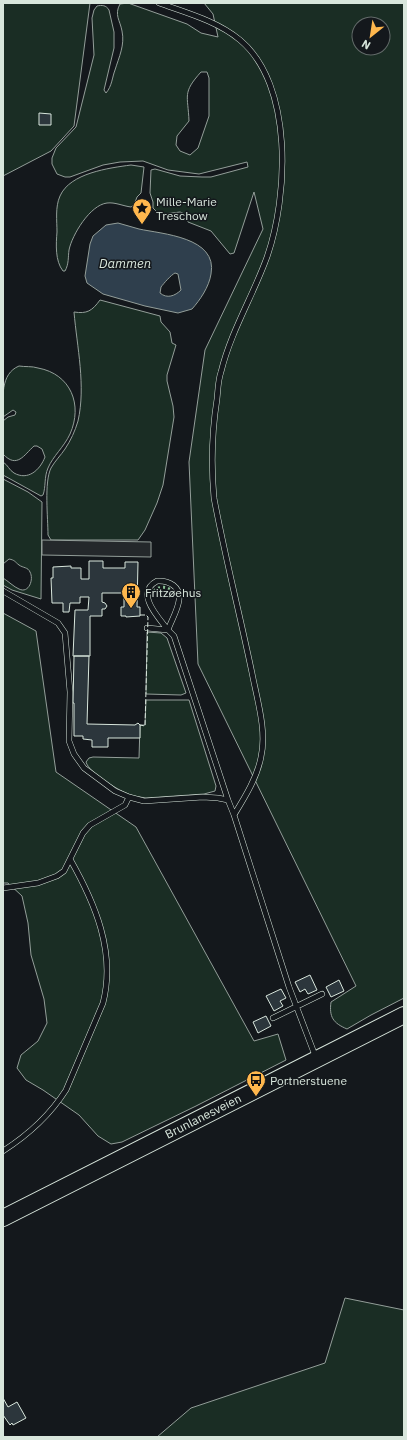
<svg xmlns="http://www.w3.org/2000/svg" width="407" height="1440" font-family="'IBM Plex Sans',sans-serif">
  <style>
    .green { fill: #1a2d24; stroke: #939e99; fill-rule: evenodd }
    .parking { fill: #24282b; stroke: #939e99 }
    .water { fill: #2f3f4d; stroke: #939e99; fill-rule: evenodd }
    .building { fill: #2c363c; stroke: #d8e6dc }
    .lines { fill: none; stroke-linecap: round; stroke-linejoin: round }
    .service-casing { stroke: #d8e6dc; stroke-width: 6 }
    .primary-casing { stroke: #d8e6dc; stroke-width: 18 }
    .service { stroke: #14181c; stroke-width: 5 }
    .primary { stroke: #14181c; stroke-width: 16 }
    .hedge { stroke: #8ac095; stroke-width: 3; stroke-dasharray: 2 3; stroke-linecap: butt }
    .fence { stroke: #d8e6dc; stroke-width: 1; stroke-dasharray: 5 2; stroke-linecap: butt }
    .labels { text-anchor: middle; dominant-baseline: central; stroke-width: 3; stroke-linejoin: round; paint-order: stroke }
    .poi-label { font-size: 12px; fill: #d8e6dc; stroke: #14181c; text-anchor: start }
    .street-label { font-size: 12px; fill: #d8e6dc; stroke: #14181c }
    .water-label { font-size: 13px; font-style: italic; fill: #d8e6dc; stroke: #14181c }
  </style>
  <rect width="100%" height="100%" fill="#14181c"/>
  <path class="green" d="M3,3H90L74,126L51,151L3,176Z
    M128,3L187,24L201,33L218,37L213,14L204,3H404V998L371,1015L347,1029C333,1023 329,1017 331,1002L356,986L198,664L189,462L205,350L263,229L254,192L234,253L230,254L211,231L188,222L183,213L180,212L164,214L158,213L153,208V202L150,193L151,170L155,169L180,176L202,177H211L248,167L247,162L199,174L168,170L143,161L120,162L103,165L70,177H65L57,174L52,164V158L56,148L76,127L94,55L92,18L94,10L97,6C102,5 106,5 109,10L114,32V48L104,90L106,93C112,86 112,78 115,70C119,57 125,45 122,31C120,20 114,15 120,4ZM359,24H383V48H359ZM201,72H207L209,78V116L198,148L190,155L180,151L176,145L177,136L189,121C188,95 182,93 201,72Z
    M131,165L144,167L141,193L137,197L134,205L131,207C123,206 115,202 107,203C90,205 72,235 69,250C68,257 69,264 65,271H63C55,261 56,244 57,232C57,221 55,207 60,196C70,173 109,168 131,165Z
    M100,300L160,316L161,322L170,332L172,343L176,345L167,375V381L173,406L174,417L163,485L157,503L145,530L138,540H51L48,535C48,518 44,482 51,468C55,461 61,455 65,449C71,440 75,431 78,421C86,386 77,347 74,312C87,314 92,311 100,300Z
    M19,366C25,367 32,366 38,368C71,374 83,405 70,434C64,447 53,456 48,468C44,477 46,487 43,495L41,496L3,475V462C8,465 9,470 14,473C28,481 40,470 45,457L42,449L37,446H34C24,455 17,469 3,454V421L8,417L15,415L16,412L13,410L3,417C3,398 0,374 19,366Z
    M3,479L28,492L42,502L41,599L12,590L3,585V578C8,581 14,587 19,589C29,594 34,579 30,572C28,567 23,568 19,565C15,562 15,560 9,559L3,564Z
    M3,613L36,631L56,772L136,827L254,1041L278,1034L286,1060L196,1106L122,1142L111,1144L98,1136L79,1115L43,1090L26,1080L17,1068L21,1055L38,1041L47,1023L44,999L31,955L28,923L22,896L8,883H3Z
    M147,632L161,633L167,638L186,693L181,695L146,694Z
    M146,700H189L216,786L215,791L204,794L146,798C141,797 136,797 131,795C119,791 89,773 86,762L89,758L93,757L139,758L140,725H145Z
    M345,1298L404,1310V1437H157L191,1408L325,1363Z"/>
  <path class="parking" d="M42,540L151,542V557L42,555Z"/>
  <path class="water" d="M118,223C125,225 132,227 139,229C162,234 218,237 211,274C209,287 200,300 192,309L178,313L145,306L103,294L87,283L85,276L90,244L93,236L106,225ZM175,273L178,274L181,290C175,296 167,299 160,293L161,287C164,283 171,275 175,273Z"/>
  <path class="building" d="M39,113L51,114V125H39Z
    M89,561H103V568H125V562H138L137,607H140V616L126,617V616H121V607H124V593H102V602L105,603L107,606L105,609H102V616H90V656H73L75,610H88L89,597H80V603H70L69,612H63V603H52L51,578H53V567L71,566V568H81V579H89Z
    M74,656H89L87,724L135,725L138,723L140,725V738H108V747H92V740L83,739V736H74V703H73Z
    M310,975L317,990L308,994L305,989L300,992L295,982Z
    M339,980L344,991L331,997L326,987Z
    M281,989L286,998L280,1001L283,1006L274,1011L266,996Z
    M266,1016L271,1026L258,1033L253,1022Z
    M3,1398L8,1407L17,1402L26,1418L13,1425L12,1423L10,1425L3,1415Z"/>
  <g class="lines">
    <defs>
      <path id="service" d="M159,3C187,13 217,21 240,40C294,85 288,197 267,257C253,296 231,331 221,372C218,380 218,390 217,399C212,431 211,465 214,498C225,557 240,615 252,673C257,699 267,731 261,757C257,778 245,797 234,815
        M157,581C169,580 181,587 179,600C178,610 171,621 168,630C159,618 134,593 157,581Z
        M3,591L58,623L65,633L70,692L69,741L74,754L84,768L115,791L129,797L144,801L203,797L218,798L228,800L234,815L289,987L316,1058
        M147,628L168,630L174,636L228,800
        M3,888L38,883L57,876L64,871L83,833L90,825L125,805L129,797
        M273,1018L322,994
        M3,1151C28,1135 50,1115 66,1090L103,1003C116,952 95,903 70,859"/>
      <path id="primary" d="M3,1218L404,1015"/>
    </defs>
    <use href="#service" class="service-casing"/>
    <use href="#primary" class="primary-casing"/>
    <use href="#service" class="service"/>
    <use href="#primary" class="primary"/>
    <path class="hedge" d="M154,591C159,586 167,586 172,591"/>
    <path class="fence" d="M140,615H146L148,617L145,726L140,725"/>
  </g>
  <defs>
    <symbol id="sight-pin" viewBox="-11 -11 22 30"><path d="M0 17L-7.5 6A9.5 9.5 0 1 1 7.5 6Z" fill="#ffb74d" stroke="#14181c"/><path d="M0-6L1.8-2.2L6-1.7L2.9 1.2L3.7 5.4L0 3.3L-3.7 5.4L-2.9 1.2L-6-1.7L-1.8-2.2Z" fill="#111"/></symbol>
    <symbol id="building-pin" viewBox="-11 -11 22 30"><path d="M0 17L-7.5 6A9.5 9.5 0 1 1 7.5 6Z" fill="#ffb74d" stroke="#14181c"/><path d="M-4-6H4V6H1V3H-1V6H-4ZM-2.5-4.3h1.7v1.8h-1.7ZM.8-4.3h1.7v1.8H.8ZM-2.5-1h1.7V.8h-1.7ZM.8-1h1.7V.8H.8Z" fill="#111"/></symbol>
    <symbol id="bus-pin" viewBox="-11 -11 22 30"><path d="M0 17L-7.5 6A9.5 9.5 0 1 1 7.5 6Z" fill="#ffb74d" stroke="#14181c"/><path d="M-5-6H5V4H4V6H2V4H-2V6H-4V4H-5ZM-3.5-4V0h7V-4ZM-3.5 1.2v1.5H-2V1.2ZM2 1.2v1.5H3.5V1.2Z" fill="#111"/></symbol>
  </defs>
  <g fill-rule="evenodd">
    <use href="#sight-pin" x="131" y="197" width="22" height="30"/>
    <use href="#building-pin" x="120" y="581" width="22" height="30"/>
    <use href="#bus-pin" x="245" y="1069" width="22" height="30"/>
  </g>
  <g class="labels">
    <g class="poi-label">
      <text x="156" y="201">Mille-Marie<tspan x="156" dy="14">Treschow</tspan></text>
      <text x="145" y="592">Fritzøehus</text>
      <text x="270" y="1080">Portnerstuene</text>
    </g>
    <g class="street-label">
      <text transform="translate(203 1116) rotate(-27)">Brunlanesveien</text>
    </g>
    <g class="water-label">
      <text x="125" y="263">Dammen</text>
    </g>
  </g>
  <rect width="407" height="1440" fill="none" stroke="#d8e6dc" stroke-width="8"/>
  <g transform="translate(371 36) rotate(210)"><circle r="19" fill="#14181c" stroke="#626a69"/>
  <path d="M0-3L7 15L0 10L-7 15Z" fill="#ffb74d"/>
  <text y="-6" font-size="11" font-weight="bold" text-anchor="middle" fill="#d8e6dc">N</text>
  </g>
</svg>
